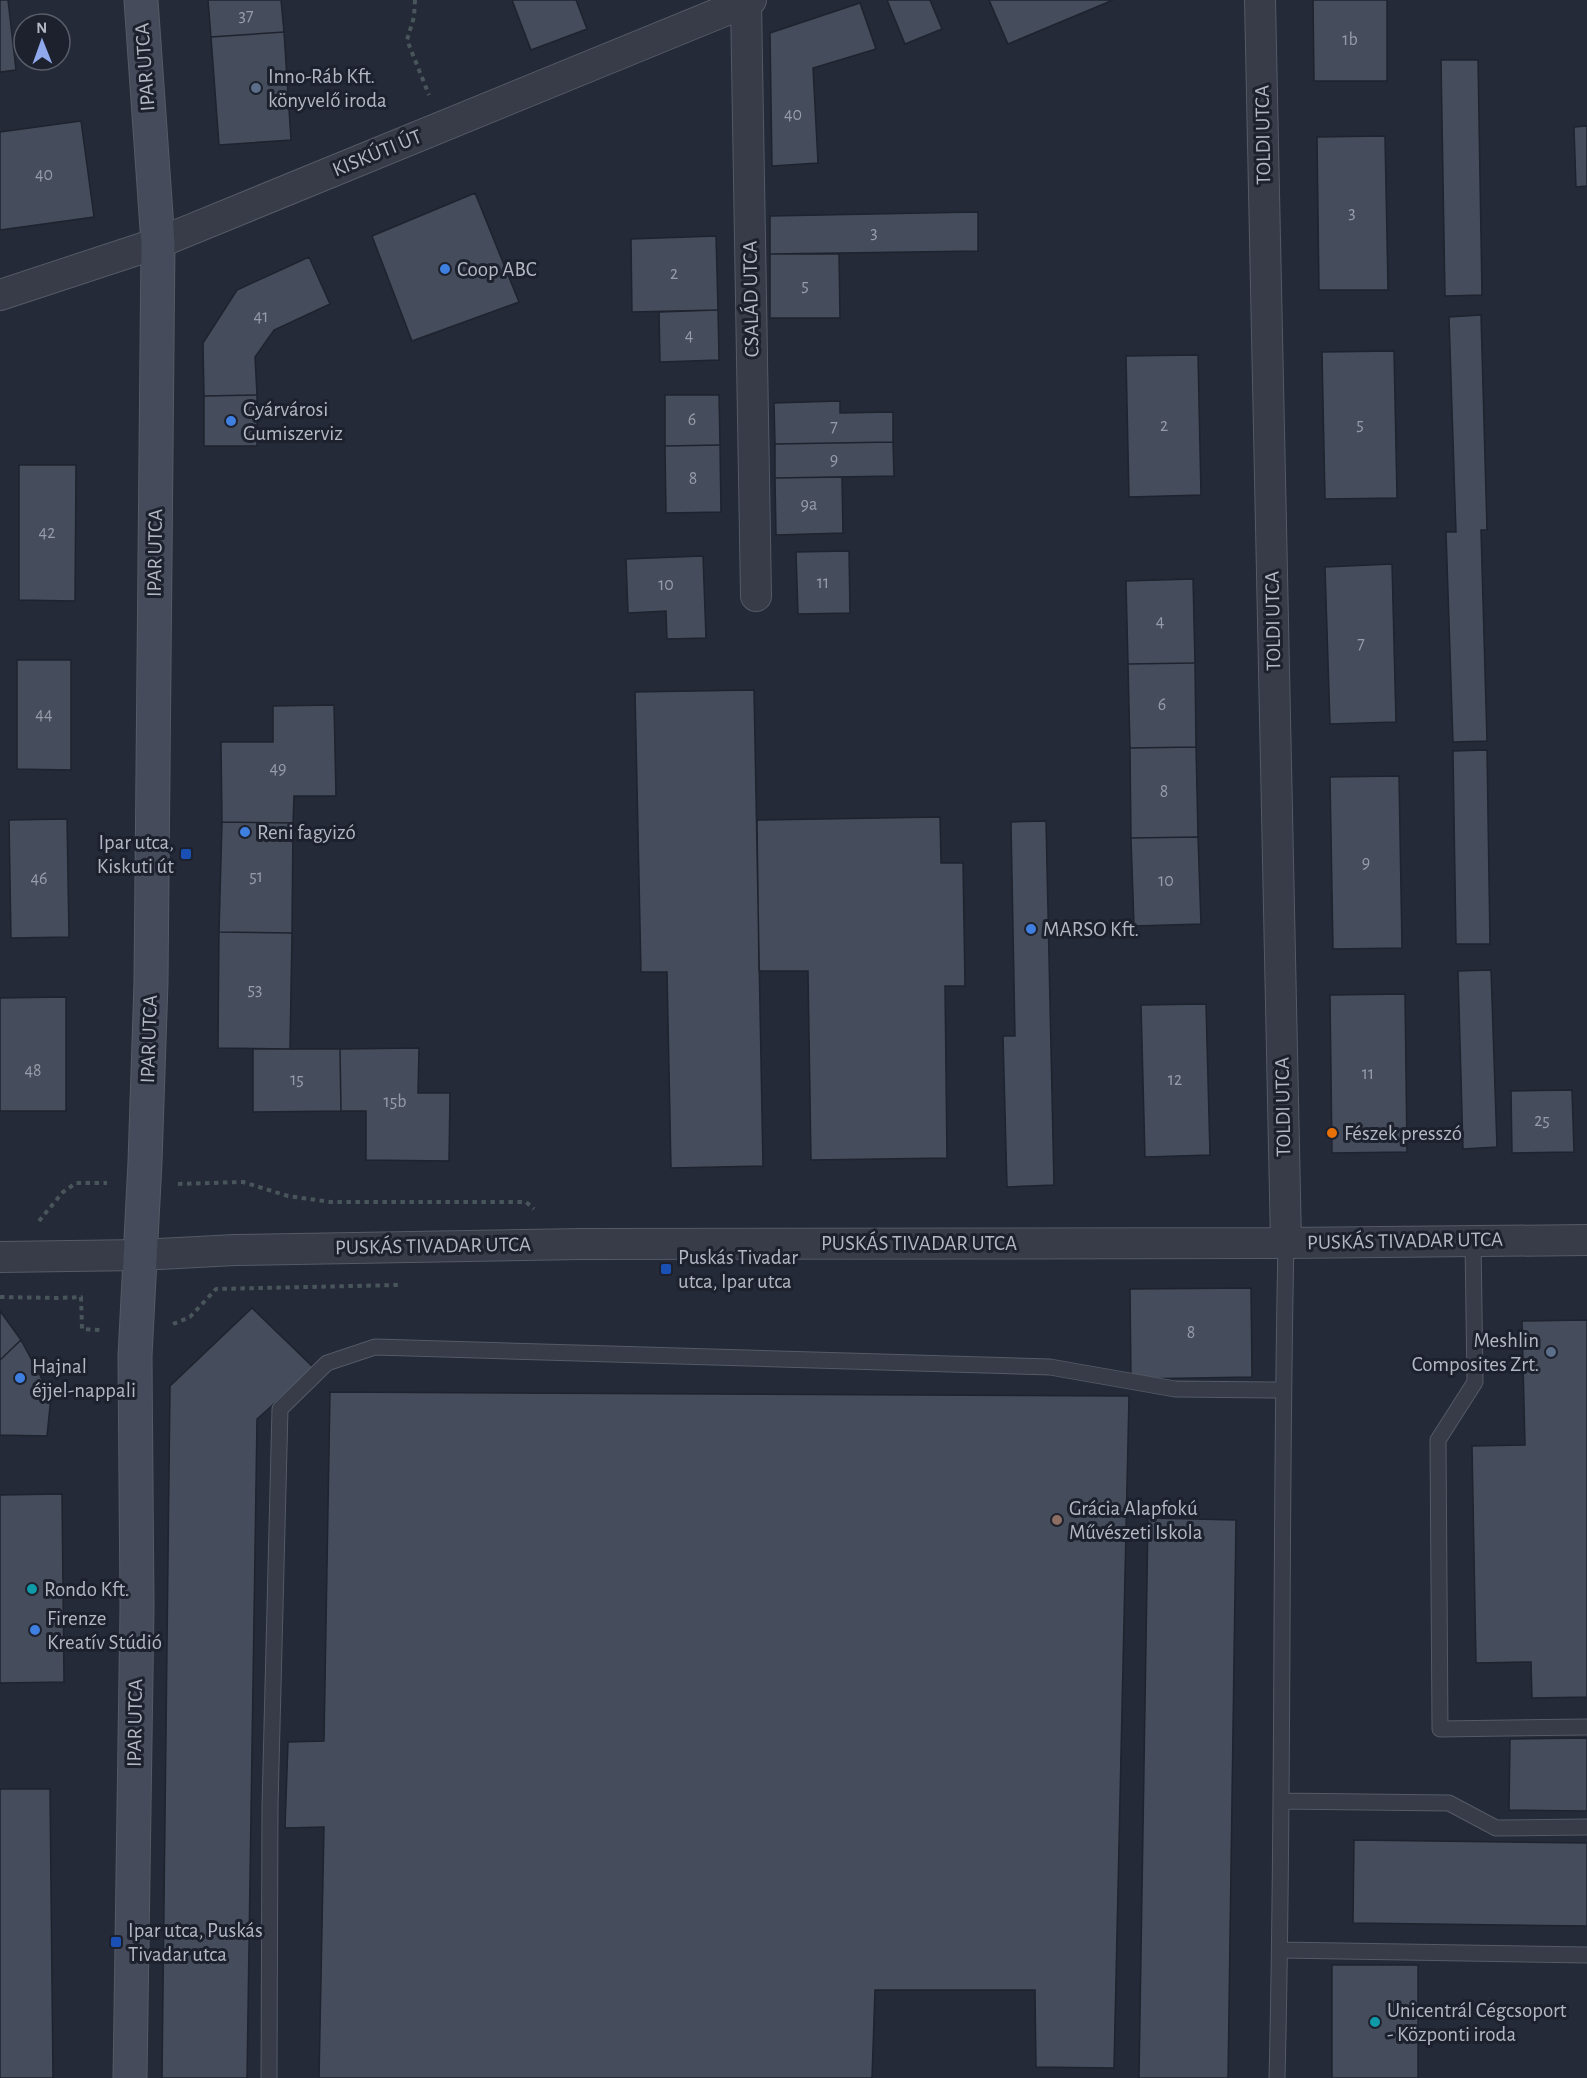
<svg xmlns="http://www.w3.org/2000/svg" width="1587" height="2078" font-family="'Alegreya Sans',sans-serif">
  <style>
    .building { fill: #454d5c; stroke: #1f232f; stroke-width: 1.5 }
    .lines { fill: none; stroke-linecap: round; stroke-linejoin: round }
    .lane-casing { stroke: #555a66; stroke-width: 17 }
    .street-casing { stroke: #555a66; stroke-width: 32 }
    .secondary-casing { stroke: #555a66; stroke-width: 35 }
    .path { stroke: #48555a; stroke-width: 4; stroke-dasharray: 4.5 4.5; stroke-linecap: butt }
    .lane { stroke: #373c48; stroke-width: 15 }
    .street { stroke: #373c48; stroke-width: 30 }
    .secondary { stroke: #464b5b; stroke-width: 33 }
    .service-dot { fill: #5c6f8a; stroke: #1d212d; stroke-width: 2 }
    .shop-dot { fill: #3f7fe0; stroke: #1d212d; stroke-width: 2 }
    .transit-dot { fill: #1a4fb4; stroke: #1d212d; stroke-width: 2 }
    .food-dot { fill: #e8710a; stroke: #1d212d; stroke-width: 2 }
    .education-dot { fill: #8d6e63; stroke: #1d212d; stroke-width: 2 }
    .culture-dot { fill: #0f9aa8; stroke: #1d212d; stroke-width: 2 }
    .labels { text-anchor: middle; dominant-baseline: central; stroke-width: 6; stroke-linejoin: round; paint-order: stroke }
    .number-label { font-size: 18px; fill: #979caa }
    .street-label { font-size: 21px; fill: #b2b7c4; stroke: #1d212d }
    .poi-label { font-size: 21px; fill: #b2b7c4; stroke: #1d212d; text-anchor: start }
  </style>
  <rect width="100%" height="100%" fill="#242a37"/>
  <path class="building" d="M0,0H8L16,70L0,72Z
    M208,0H281L284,32L211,37Z
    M512,0H576L587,29L531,50Z
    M887,0H930L942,29L905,44Z
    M989,0H1113L1008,44Z
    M1313,0H1387V81H1314Z
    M860,3L876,49L813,68L818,163L772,166L770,33Z
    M284,32L291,140L219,145L211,37Z
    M1441,60H1478L1482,295L1445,296Z
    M81,121L94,217L0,230V132Z
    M1587,126V186L1576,187L1574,127Z
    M1385,136L1388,290H1319L1317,137Z
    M475,193L519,302L412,341L372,236Z
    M978,212V251L770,254V216Z
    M716,236L718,310L632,312L631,239Z
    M770,254H839L840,318H770Z
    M309,257L330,304L274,330L255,357L257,395L204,396L203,343L237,290Z
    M718,310L719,360L660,362L659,312Z
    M1481,315L1487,530H1481L1487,741L1453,742L1446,532H1456L1449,317Z
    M1394,351L1397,498L1325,499L1322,352Z
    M1198,355L1201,495L1129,497L1126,356Z
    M257,395V446H204V396Z
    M665,395H719L720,445L665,446Z
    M840,401V413L893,412V442L775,444L774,403Z
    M893,442L894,476L775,478V444Z
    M720,445L721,512L666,513L665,446Z
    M19,465H76L75,601L19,600Z
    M842,477L843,533L776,535L775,478Z
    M849,551L850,613L798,614L796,552Z
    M703,556L706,638L667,639L666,611L628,613L626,559Z
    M1392,564L1396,722L1330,724L1325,567Z
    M1193,579L1195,663L1128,664L1126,581Z
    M17,660H71V770L17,769Z
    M1195,663L1196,747L1130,748L1128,664Z
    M754,690L763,1166L671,1168L667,972H641L635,692Z
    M334,705L336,796H294L293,823L222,822L221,742H273V706Z
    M1196,747L1198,837L1131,838L1130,748Z
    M1487,750L1490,944H1456L1453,751Z
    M1399,776L1402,948L1333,949L1330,777Z
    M940,817L941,863H963L965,986H945L947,1158L811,1160L808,971H759L757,820Z
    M67,819L69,937L11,938L9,820Z
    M1046,821L1054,1185L1007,1187L1003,1036H1015L1011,822Z
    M222,822L293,823L292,933L219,932Z
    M1198,837L1201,924L1134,926L1131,838Z
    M219,932L292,933L290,1049L218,1048Z
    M1491,970L1497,1147L1463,1149L1458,971Z
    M1405,994L1407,1152L1332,1153L1330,995Z
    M66,997V1111H0V998Z
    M1206,1004L1210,1155L1145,1157L1141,1005Z
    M419,1048L418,1093H450L449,1161L366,1160V1111H341L340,1049Z
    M253,1049H340L341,1111L253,1112Z
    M1572,1090L1574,1152L1512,1153L1511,1091Z
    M1251,1288L1252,1377L1131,1379L1130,1289Z
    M252,1308L314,1368L257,1419L247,2078H162L170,1386Z
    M0,1311L21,1340L0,1360Z
    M1587,1320V1697L1532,1698L1531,1662L1476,1663L1472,1446L1525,1445L1522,1321Z
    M21,1340L51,1396L47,1436L0,1435V1360Z
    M330,1392L1129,1396L1114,2068L1036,2067L1035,1990H875L872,2078H319L324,1827L285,1828L288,1742L324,1741Z
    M62,1494L64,1682L0,1683V1495Z
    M1148,1518L1236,1520L1228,2078H1139Z
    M1587,1738V1811L1509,1810L1510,1739Z
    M0,1789H50L53,2078H0Z
    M1354,1840L1587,1843V1926L1353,1923Z
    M1332,1965H1418V2078H1332Z"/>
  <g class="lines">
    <defs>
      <path id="lane" d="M1473,1241L1475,1382L1438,1440L1440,1729L1587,1727
        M1281,1801L1449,1803L1496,1828L1587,1827
        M1280,1950L1587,1955
        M269,2078L270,1806L280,1409L327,1363L375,1347L1050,1367L1175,1389L1283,1390
        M1277,2078C1284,1800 1280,1521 1286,1243"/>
      <path id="street" d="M1260,0L1286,1243
        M746,2L756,596
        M0,295L158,243L751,0
        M0,1257L140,1255L235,1250L581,1244L1286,1243L1587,1240"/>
      <path id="secondary" d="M130,2078L137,1607L135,1356L145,1162L151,982L158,243L141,0"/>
    </defs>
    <use href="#lane" class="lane-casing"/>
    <use href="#street" class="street-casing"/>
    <use href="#secondary" class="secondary-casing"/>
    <path class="path" d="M415,0L414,17L407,40L429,95
      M178,1184L243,1182L288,1196L331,1202H526L534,1209
      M39,1221L63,1192L76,1183H107
      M0,1297L58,1298L81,1297L82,1329L100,1330
      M173,1324L190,1317L216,1289L398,1285"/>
    <use href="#lane" class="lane"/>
    <use href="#street" class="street"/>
    <use href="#secondary" class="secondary"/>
  </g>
  <g class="service-dot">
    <circle cx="256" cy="88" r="6"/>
    <circle cx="1551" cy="1352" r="6"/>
  </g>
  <g class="shop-dot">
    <circle cx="445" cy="269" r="6"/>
    <circle cx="231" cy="421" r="6"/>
    <circle cx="245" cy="832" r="6"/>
    <circle cx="1031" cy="929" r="6"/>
    <circle cx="20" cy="1378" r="6"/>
    <circle cx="35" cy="1630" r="6"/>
  </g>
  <g class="transit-dot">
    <rect x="180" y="848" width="12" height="12" rx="3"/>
    <rect x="660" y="1263" width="12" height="12" rx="3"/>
    <rect x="110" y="1936" width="12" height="12" rx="3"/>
  </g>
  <circle class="food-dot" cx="1332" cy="1133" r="6"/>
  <circle class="education-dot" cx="1057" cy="1520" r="6"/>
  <g class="culture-dot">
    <circle cx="32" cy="1589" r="6"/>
    <circle cx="1375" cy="2022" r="6"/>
  </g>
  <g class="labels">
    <g class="number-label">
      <text x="246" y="16">37</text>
      <text x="1350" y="40">1b</text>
      <text x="793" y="115">40</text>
      <text x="44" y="175">40</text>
      <text x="1352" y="213">3</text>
      <text x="874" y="233">3</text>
      <text x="674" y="274">2</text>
      <text x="805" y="286">5</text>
      <text x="261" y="317">41</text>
      <text x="689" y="336">4</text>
      <text x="692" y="420">6</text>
      <text x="1360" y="425">5</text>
      <text x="1164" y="426">2</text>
      <text x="834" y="427">7</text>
      <text x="834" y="460">9</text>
      <text x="693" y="479">8</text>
      <text x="809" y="505">9a</text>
      <text x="47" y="533">42</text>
      <text x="823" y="583">11</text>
      <text x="666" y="585">10</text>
      <text x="1160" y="622">4</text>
      <text x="1361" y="644">7</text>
      <text x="1162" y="705">6</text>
      <text x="44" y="715">44</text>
      <text x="278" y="769">49</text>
      <text x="1164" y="792">8</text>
      <text x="1366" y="863">9</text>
      <text x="256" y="877">51</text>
      <text x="39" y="879">46</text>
      <text x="1166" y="881">10</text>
      <text x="255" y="990">53</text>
      <text x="33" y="1071">48</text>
      <text x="1368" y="1074">11</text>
      <text x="297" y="1080">15</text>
      <text x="1175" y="1080">12</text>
      <text x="395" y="1102">15b</text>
      <text x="1542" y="1121">25</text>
      <text x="1191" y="1333">8</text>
    </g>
    <g class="street-label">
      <text transform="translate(145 67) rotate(-94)">IPAR UTCA</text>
      <text transform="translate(1263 135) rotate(-91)">TOLDI UTCA</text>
      <text transform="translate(377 153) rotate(-22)">KISKÚTI ÚT</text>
      <text transform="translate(751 299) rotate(-91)">CSALÁD UTCA</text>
      <text transform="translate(155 553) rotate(-89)">IPAR UTCA</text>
      <text transform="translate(1273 621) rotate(-91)">TOLDI UTCA</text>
      <text transform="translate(149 1039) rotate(-88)">IPAR UTCA</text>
      <text transform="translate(1283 1107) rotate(-91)">TOLDI UTCA</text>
      <text transform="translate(1405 1241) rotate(-1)">PUSKÁS TIVADAR UTCA</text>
      <text x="919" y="1243">PUSKÁS TIVADAR UTCA</text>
      <text transform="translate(433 1246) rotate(-1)">PUSKÁS TIVADAR UTCA</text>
      <text transform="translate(135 1723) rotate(-89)">IPAR UTCA</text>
    </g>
    <g class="poi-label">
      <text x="268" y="76">Inno-Ráb Kft.<tspan x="268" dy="24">könyvelő iroda</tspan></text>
      <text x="457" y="269">Coop ABC</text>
      <text x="243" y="409">Gyárvárosi<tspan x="243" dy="24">Gumiszerviz</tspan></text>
      <text x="257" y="832">Reni fagyizó</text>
      <text x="174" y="842" text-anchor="end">Ipar utca,<tspan x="174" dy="24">Kiskuti út</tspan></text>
      <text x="1043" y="929">MARSO Kft.</text>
      <text x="1344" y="1133">Fészek presszó</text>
      <text x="678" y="1257">Puskás Tivadar<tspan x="678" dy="24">utca, Ipar utca</tspan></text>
      <text x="1539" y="1340" text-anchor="end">Meshlin<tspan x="1539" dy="24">Composites Zrt.</tspan></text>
      <text x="32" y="1366">Hajnal<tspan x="32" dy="24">éjjel-nappali</tspan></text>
      <text x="1069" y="1508">Grácia Alapfokú<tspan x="1069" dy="24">Művészeti Iskola</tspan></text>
      <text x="44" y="1589">Rondo Kft.</text>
      <text x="47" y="1618">Firenze<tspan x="47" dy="24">Kreatív Stúdió</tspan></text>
      <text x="128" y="1930">Ipar utca, Puskás<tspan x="128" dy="24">Tivadar utca</tspan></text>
      <text x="1387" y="2010">Unicentrál Cégcsoport<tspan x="1387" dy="24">- Központi iroda</tspan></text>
    </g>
  </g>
  <g transform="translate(42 42) rotate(359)"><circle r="28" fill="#1d212d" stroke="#595d69" stroke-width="1.5"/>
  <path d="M0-4.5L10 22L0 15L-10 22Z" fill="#8fa9ec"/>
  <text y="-9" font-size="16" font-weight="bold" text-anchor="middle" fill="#b2b7c4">N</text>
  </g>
</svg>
